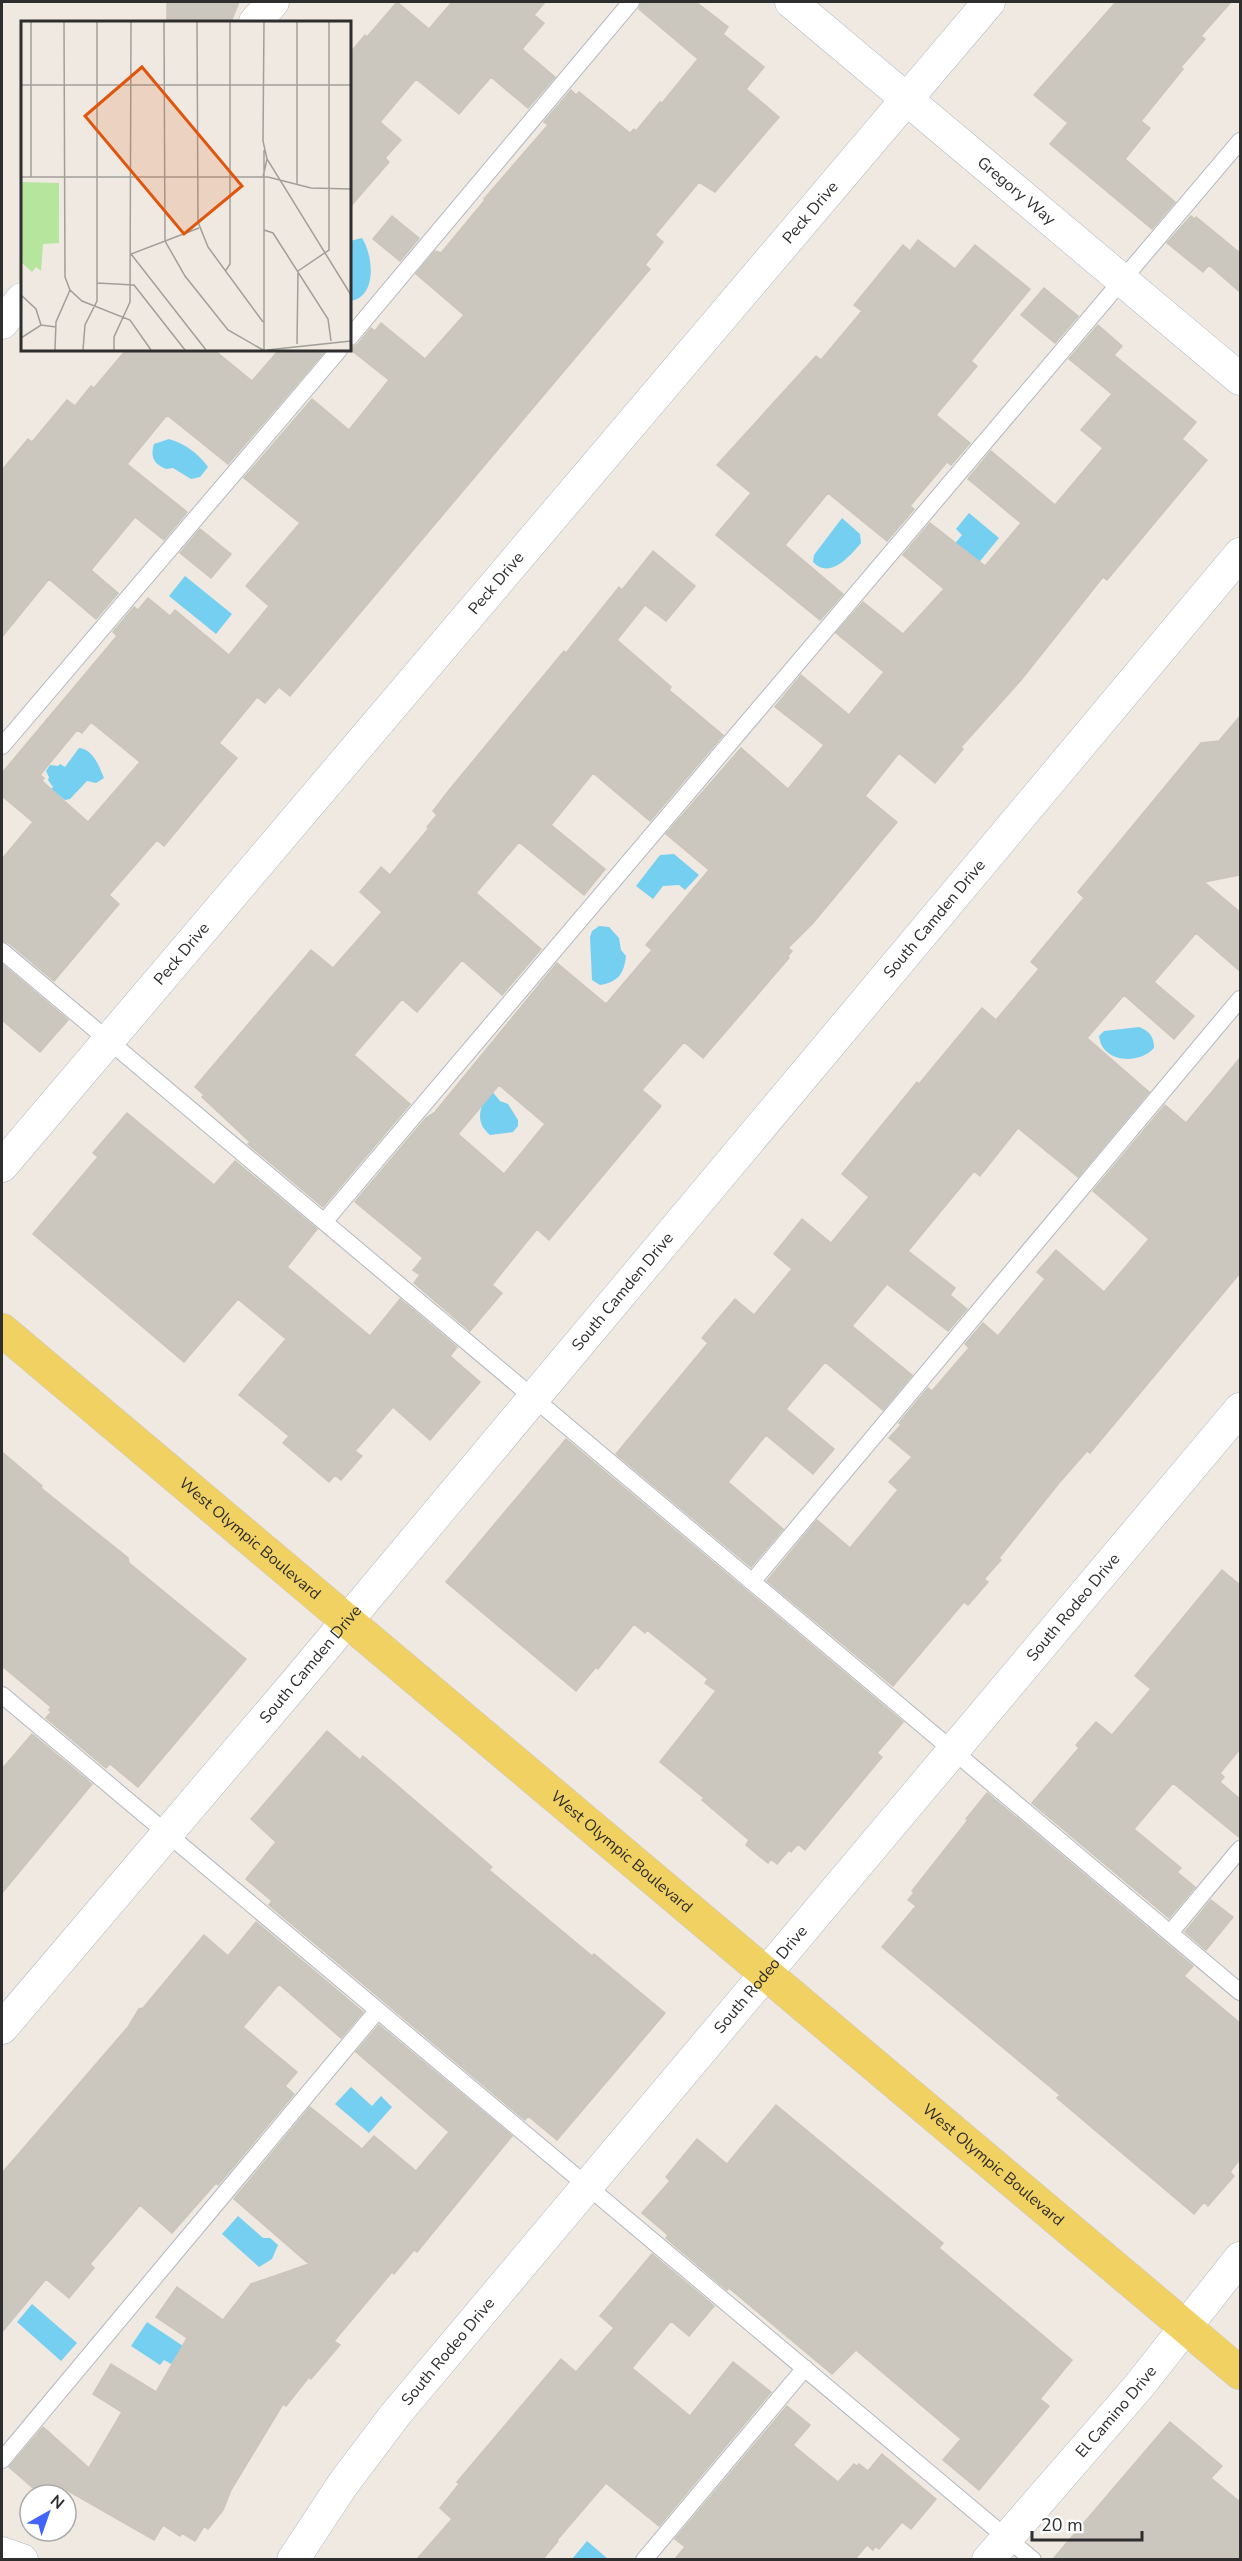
<svg xmlns="http://www.w3.org/2000/svg" width="1242" height="2561" font-family="'Nunito Sans',sans-serif">
  <style>
    .water { fill: #75cff0 }
    .building { fill: #cbc7bf; stroke: #cbc5ba; stroke-width: 1.5; fill-rule: evenodd }
    .lines { fill: none; stroke-linecap: round; stroke-linejoin: round }
    .lane-casing { stroke: #b4b7c1; stroke-width: 18 }
    .street-casing { stroke: #b4b7c1; stroke-width: 33 }
    .primary-casing { stroke: #c9c9c9; stroke-width: 34 }
    .lane { stroke: #fff; stroke-width: 16 }
    .street { stroke: #fff; stroke-width: 32 }
    .primary { stroke: #f2d163; stroke-width: 33 }
    .labels { text-anchor: middle; dominant-baseline: central; stroke-width: 5; stroke-linejoin: round; paint-order: stroke }
    .street-label { font-size: 16px; fill: #2e2e2e; stroke: #fff }
    .inset-road { fill: none; stroke: #a29e99; stroke-width: 1.5 }
    .view { fill: #df570e; fill-opacity: 0.15; stroke: #df570e; stroke-width: 3 }
    .inset-edge { fill: none; stroke: #2e2e2e; stroke-width: 3 }
  </style>
  <rect width="100%" height="100%" fill="#efe9e1"/>
  <path class="water" d="M362,238C373,255 378,297 350,301V241Z
    M169,439C185,444 198,453 208,467L200,477L191,479L173,468L166,469C154,464 150,457 154,444Z
    M969,513L999,538L957,589L934,569L962,535L956,529Z
    M842,518L860,534L861,543C850,556 830,580 813,562L814,555Z
    M185,576L232,614L216,634L169,596Z
    M79,748C94,749 100,769 104,778L96,783L87,781L70,799L65,800L51,789L53,787L48,780L49,777L46,771L50,765L58,766L60,764L65,767Z
    M674,854L699,875L685,890L679,885L663,886L653,899L636,886L660,855Z
    M599,926L609,927L619,938L621,950L626,956C624,974 618,982 600,985L592,980L590,937L592,931Z
    M1139,1027C1149,1031 1154,1036 1154,1048C1139,1065 1102,1063 1099,1036L1104,1031Z
    M490,1089L500,1101L508,1104L518,1120V1126L513,1132L490,1135C473,1121 481,1105 490,1089Z
    M351,2087L372,2106L381,2096L392,2107L369,2133L335,2104Z
    M238,2216L263,2238H270L278,2245L272,2259L259,2267L222,2234Z
    M32,2304L77,2343L61,2361L17,2322Z
    M147,2322L183,2346L171,2364L164,2360L160,2365L131,2346Z
    M587,2541L608,2559H572Z"/>
  <path class="building" d="M167,2H239L231,22H167Z
    M397,2L429,29L452,2H545L534,15L544,23L522,49L555,77L528,108L491,77L459,114L416,79L380,122L401,140L385,158L389,162L350,207V53L365,35L367,37Z
    M641,2H696L728,27L723,34L764,67L746,89L779,117L715,192L699,182L655,235L663,242L645,265L650,269L290,696L279,687L265,703L257,697L219,743L237,758L164,846L157,840L109,895L119,904L54,981L9,943L2,941V859L33,822L2,796V773L117,636L113,632L134,607L138,610L148,598L170,616L175,610L229,655L269,606L246,586L300,523L244,478L312,399L349,430L389,380L350,349L358,344L371,328L375,331L381,323L425,359L464,315L416,274L435,251L441,253L485,200L484,199L548,125L544,122L571,90L576,95L579,92L630,133L634,129L636,131L660,102L662,103L698,59L639,9ZM91,722L140,762L88,822L42,781L44,778L40,775L77,730L82,733Z
    M1116,2H1231L1201,36L1205,39L1181,67L1183,69L1141,121L1150,128L1125,159L1175,202L1152,229L1050,144L1068,123L1034,95Z
    M392,216L419,238L400,261L373,239Z
    M1191,216L1195,219L1196,217L1240,253V292L1209,265L1203,272L1167,243Z
    M918,240L955,269L975,245L1030,289L971,361L977,366L936,415L970,443L951,465L947,462L910,506L914,509L887,541L828,493L785,545L843,594L820,620L716,535L751,493L717,465L816,356L821,360L862,311L854,305L903,245L910,251Z
    M1044,288L1078,316L1055,343L1021,315Z
    M1098,325L1122,346L1114,355L1196,422L1182,439L1207,460L1107,580L1103,577L1021,680L961,747L963,749L935,783L899,753L865,796L897,822L813,923L788,948L792,951L788,956L789,958L703,1058L684,1042L642,1090L661,1106L549,1240L537,1229L492,1285L502,1293L470,1331L414,1283L420,1275L413,1270L423,1258L355,1202L426,1118L435,1112L557,963L606,1004L652,950L646,945L709,870L666,834L741,748L788,789L824,745L775,707L801,675L849,715L884,672L836,633L863,602L903,634L944,589L903,555L930,523L985,566L1021,523L968,479L991,451L1055,505L1103,448L1081,430L1112,394L1069,359ZM499,1085L545,1124L504,1174L458,1134Z
    M126,350H214L252,381L279,350H326L228,464L167,415L127,464L187,512L164,540L135,517L91,570L118,593L96,619L49,579L2,637V470L28,439L32,442L67,400L75,406L91,386L94,388Z
    M200,529L231,554L211,578L180,553Z
    M653,551L695,586L666,621L645,605L617,640L671,687L669,690L723,735L650,821L593,773L551,825L605,869L584,895L519,842L476,893L541,949L502,995L462,960L417,1012L402,999L354,1055L410,1104L323,1207L248,1144L250,1142L202,1097L204,1095L195,1087L311,950L333,968L382,912L360,892L381,867L390,875L429,828L427,827L437,815L433,811L450,789L564,651L566,653L619,587L622,590Z
    M1240,716V875L1204,882L1240,912V971L1196,933L1154,982L1194,1016L1174,1039L1124,995L1087,1038L1149,1092L1078,1177L1018,1128L980,1176L974,1171L908,1251L955,1288L950,1295L967,1309L948,1331L887,1284L852,1326L912,1375L883,1410L825,1362L786,1409L834,1449L813,1474L766,1435L728,1482L783,1529L751,1567L616,1454L708,1343L702,1338L735,1299L754,1315L792,1269L774,1254L802,1219L831,1243L869,1197L842,1174L917,1082L919,1084L982,1008L996,1020L1039,969L1031,962L1084,898L1078,892L1201,743L1219,741Z
    M2,964L68,1020L40,1052L2,1020Z
    M1240,1058V1273L1090,1453L1087,1451L1059,1483L999,1558L1001,1560L984,1579L988,1582L968,1605L964,1602L893,1686L767,1581L817,1520L850,1548L898,1490L889,1482L912,1457L889,1438L901,1425L899,1423L928,1388L932,1391L969,1348L965,1344L983,1323L998,1336L1045,1279L1037,1272L1056,1250L1104,1292L1149,1239L1093,1191L1165,1105L1186,1123Z
    M127,1113L214,1185L235,1161L317,1229L287,1267L370,1336L400,1299L457,1347L450,1356L480,1382L430,1440L393,1407L355,1451L362,1456L341,1480L335,1475L329,1482L283,1443L289,1436L239,1395L286,1339L238,1299L184,1362L33,1234L98,1157L93,1153Z
    M566,1439L903,1722L877,1753L882,1757L805,1850L798,1844L791,1852L789,1850L777,1864L771,1859L768,1863L746,1845L749,1840L702,1800L704,1798L660,1762L716,1691L705,1683L708,1679L647,1630L645,1633L634,1624L598,1669L596,1667L576,1691L446,1582Z
    M2,1452L42,1486L41,1488L128,1558L129,1563L246,1659L138,1787L110,1764L106,1768L46,1718L51,1712L49,1710L51,1707L2,1666Z
    M1222,1570L1240,1585V1749L1220,1773L1224,1777L1220,1782L1240,1799V1838L1173,1783L1134,1829L1181,1868L1177,1872L1195,1887L1169,1918L1032,1803L1079,1748L1076,1745L1096,1722L1112,1735L1151,1689L1135,1676Z
    M327,1731L360,1760L363,1756L492,1867L489,1870L592,1956L594,1954L665,2013L557,2140L528,2116L525,2120L269,1905L272,1901L246,1879L276,1842L251,1819Z
    M32,1734L92,1784L2,1893V1769Z
    M987,1793L1193,1966L1184,1976L1240,2023V2159L1230,2172L1234,2176L1208,2206L1204,2202L1194,2214L1057,2098L1060,2095L882,1947L916,1906L908,1900L914,1893L912,1891L968,1820L966,1819Z
    M1211,1900L1233,1917L1206,1950L1185,1932Z
    M256,1922L363,2012L341,2038L279,1984L243,2027L297,2072L285,2086L294,2094L218,2185L216,2183L172,2233L140,2205L90,2264L94,2268L69,2298L46,2279L2,2332V2173L128,2027L139,2009L143,2008L204,1935L228,1956Z
    M379,2025L512,2136L417,2252L414,2250L394,2274L392,2272L334,2341L340,2345L311,2379L309,2377L286,2406L283,2404L231,2490L223,2510L208,2529L204,2526L195,2541L182,2533L180,2536L163,2525L154,2540L58,2485L50,2495H41L9,2467L43,2427L89,2468L122,2412L93,2394L111,2364L156,2392L187,2338L156,2317L177,2287L223,2320L251,2284L309,2264L234,2199L310,2107L362,2149L374,2136L416,2171L449,2132L356,2052Z
    M776,2105L943,2243L939,2248L1072,2360L1040,2399L1049,2406L979,2490L943,2460L961,2439L856,2350L832,2374L729,2288L727,2290L666,2238L668,2235L642,2213L670,2181L666,2177L697,2139L727,2164Z
    M652,2254L714,2306L689,2336L671,2321L632,2368L690,2416L733,2362L771,2392L659,2526L606,2483L557,2540L558,2541L543,2559H417L452,2519L440,2508L459,2484L457,2482L561,2359L576,2372L614,2328L600,2316Z
    M787,2406L810,2425L793,2445L838,2482L854,2464L857,2466L859,2464L868,2471L882,2454L936,2499L911,2529L902,2522L879,2549L875,2546L873,2550L867,2545L855,2559H675L685,2547L675,2539Z
    M1170,2422L1222,2466L1211,2478L1240,2502V2559H1053Z"/>
  <g class="lines">
    <defs>
      <path id="lane" d="M350,337L631,2
        M2,746L339,350
        M2,951L1240,1992
        M324,1222L1240,141
        M752,1582L1240,999
        M2,1695L1033,2560
        M1170,1933L1240,1849
        M2,2460L377,2011
        M644,2560L805,2368"/>
      <g id="street">
        <path id="s1" d="M791,2L1240,379"/>
        <path d="M255,22L273,2"/>
        <path d="M2,323L22,299"/>
        <path id="s2" d="M2,1166L989,2"/>
        <path id="s3" d="M2,2028L296,1682L1240,554"/>
        <path d="M2,2553L22,2560"/>
        <path id="s4" d="M293,2560L343,2484L395,2415L1240,1409"/>
        <path id="s5" d="M988,2560L1139,2386L1240,2258"/>
      </g>
      <g id="primary">
        <path id="s6" d="M2,1330L1240,2373"/>
      </g>
    </defs>
    <use href="#lane" class="lane-casing"/>
    <use href="#street" class="street-casing"/>
    <use href="#primary" class="primary-casing"/>
    <use href="#lane" class="lane"/>
    <use href="#street" class="street"/>
    <use href="#primary" class="primary"/>
  </g>
  <g class="labels">
    <g class="street-label">
      <text stroke="none"><textPath href="#s1" startOffset="294">Gregory Way</textPath></text>
      <text stroke="none"><textPath href="#s2" startOffset="1250">Peck Drive</textPath></text>
      <text stroke="none"><textPath href="#s2" startOffset="764">Peck Drive</textPath></text>
      <text stroke="none"><textPath href="#s3" startOffset="1449">South Camden Drive</textPath></text>
      <text stroke="none"><textPath href="#s2" startOffset="278">Peck Drive</textPath></text>
      <text stroke="none"><textPath href="#s3" startOffset="963">South Camden Drive</textPath></text>
      <text stroke="none"><textPath href="#s6" startOffset="324">West Olympic Boulevard</textPath></text>
      <text stroke="none"><textPath href="#s4" startOffset="1232">South Rodeo Drive</textPath></text>
      <text stroke="none"><textPath href="#s3" startOffset="477">South Camden Drive</textPath></text>
      <text stroke="none"><textPath href="#s6" startOffset="810">West Olympic Boulevard</textPath></text>
      <text stroke="none"><textPath href="#s4" startOffset="746">South Rodeo Drive</textPath></text>
      <text stroke="none"><textPath href="#s6" startOffset="1296">West Olympic Boulevard</textPath></text>
      <text stroke="none"><textPath href="#s4" startOffset="260">South Rodeo Drive</textPath></text>
      <text stroke="none"><textPath href="#s5" startOffset="196">El Camino Drive</textPath></text>
    </g>
  </g>
  <g transform="translate(21 21)">
    <rect width="330" height="330" fill="#efe9e1"/>
    <path d="M0,161L38,162V222L22,223L20,250L15,246L11,251L0,241Z" fill="#b6e59e"/>
    <path class="inset-road" d="M43,1L44,256L49,269L61,280L109,299L130,329M143,1L144,220L164,255L207,309L242,329M176,1L177,201L187,226L242,301M243,1L242,120L246,138L330,274M0,64H330M243,129V329M0,156H247L290,167L330,168M10,156V1M242,156L246,138M276,163V1M178,207L110,233L185,329M243,209L252,212L307,298L310,320M205,249L209,243V1M277,250L308,229V1M76,262L113,264L164,329M0,274L15,288L20,304M0,317L20,304L35,306M276,323L277,250M34,329L35,301L49,269M62,329L64,304L76,280V1M93,329V316L109,281L110,1M246,329L330,320"/>
    <path class="view" d="M121,46L221,165L163,213L64,95Z"/>
    <rect width="330" height="330" class="inset-edge"/>
  </g>
  <rect width="1242" height="2561" fill="none" stroke="#2e2e2e" stroke-width="6"/>
  <g transform="translate(48 2513) rotate(40)"><circle r="28" fill="#ffffff" stroke="#ababab" stroke-width="1.5"/>
  <path d="M0-4.5L10 22L0 15L-10 22Z" fill="#4264fb"/>
  <text y="-9" font-size="16" font-weight="bold" text-anchor="middle" fill="#2e2e2e">N</text>
  </g>
  <path d="M1032 2531v9h110v-9" fill="none" stroke="#2e2e2e" stroke-width="3"/>
  <text x="1041" y="2531" font-size="18" fill="#2e2e2e" stroke="#ffffff" stroke-width="4.5" paint-order="stroke">20 m</text>
</svg>
